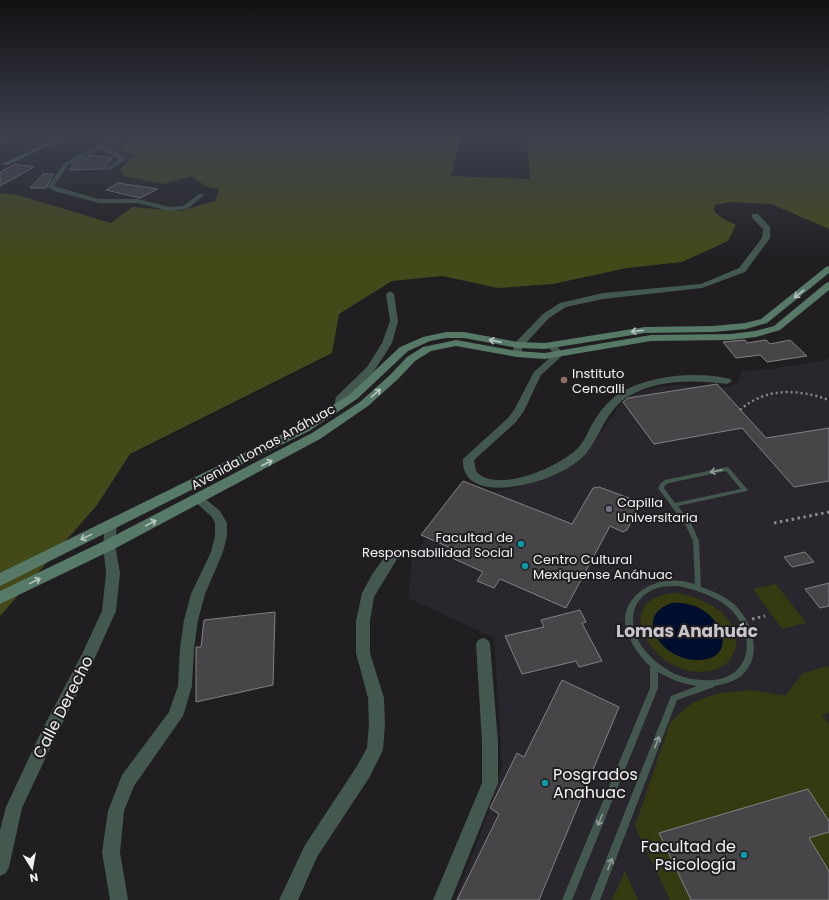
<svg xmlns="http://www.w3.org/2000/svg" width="829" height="900" font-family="Poppins,sans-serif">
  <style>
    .built { fill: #2a262e }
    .green { fill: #363a11 }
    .forest { fill: #444919 }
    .water { fill: #000e2d }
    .building { fill: #474548; stroke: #838185 }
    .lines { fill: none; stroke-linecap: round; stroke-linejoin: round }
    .path-far1 { stroke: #8a898b; stroke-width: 2.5; stroke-dasharray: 2 3; stroke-linecap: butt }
    .path { stroke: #8a898b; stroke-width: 3; stroke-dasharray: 2.5 3.5; stroke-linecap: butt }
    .lane { fill: #43584e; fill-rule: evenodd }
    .street { fill: #43584e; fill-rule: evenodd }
    .secondary { fill: #567968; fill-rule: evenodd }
    .oneway { stroke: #bbc6c2 }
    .oneway2 { stroke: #919c98 }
    .education-dot { fill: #8d6e63; stroke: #201e21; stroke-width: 1.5 }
    .worship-dot { fill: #6b7280; stroke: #201e21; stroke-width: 1.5 }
    .culture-dot { fill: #0f9aa8; stroke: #201e21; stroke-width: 1.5 }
    .labels { text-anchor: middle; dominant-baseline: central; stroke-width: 4; stroke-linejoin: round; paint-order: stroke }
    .poi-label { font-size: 13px; fill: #f1f0f2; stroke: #201e21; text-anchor: start }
    .street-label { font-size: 13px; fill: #f1f0f2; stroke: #201e21 }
    .near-street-label { font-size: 16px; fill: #f1f0f2; stroke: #201e21 }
    .near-poi-label { font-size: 16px; fill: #f1f0f2; stroke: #201e21; text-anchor: start }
    .near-neighbourhood-label { font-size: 17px; font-weight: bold; fill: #c7c5c9; stroke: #201e21 }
  </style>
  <rect width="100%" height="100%" fill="#201e21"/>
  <path class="built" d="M829,358V900H455L490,808L502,765L494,638L408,598L412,557L426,538L421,535L463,481L490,492L509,489L531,483L554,475L575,463L586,453L621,404L635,394L653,388L676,385L716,388L728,387L738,383L742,371L770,369L826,360Z"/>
  <path class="green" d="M776,584L806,623L782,629L753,589Z
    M676,593C703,596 747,619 734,652C731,660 725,666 717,669C660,689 601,598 676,593Z
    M829,666V713L822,715L829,724V900H670L635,826L670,723L681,712L693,703L706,697L721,693L752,690L785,696L803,673Z
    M625,871L638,900H612Z"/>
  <path class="forest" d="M149,135H461L451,176L530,179L526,135H829V229L771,204L730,202L715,205L714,211L722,218L736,225L728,241L682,262L627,268L553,284L498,288L442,276L392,281L339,314L332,353L130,454L97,505L0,616V193L18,195L111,223L132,207L181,211L215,201L219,189L207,187L192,176L164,184L124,176L119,170L134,156L117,148Z"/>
  <path class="water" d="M672,603C721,599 745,662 696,660C686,660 676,656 668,650C659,643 651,632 653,621C655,611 663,606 672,603Z"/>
  <path class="building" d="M92,155L112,158L104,169L69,170L75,163Z
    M15,164L34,167L0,186V172Z
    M43,174H53L46,188H30Z
    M118,183L158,189L140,198L106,190Z
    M745,340L747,343L766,340L770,344L790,340L807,356L767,362L760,355L736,358L723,342Z
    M717,384L766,438L829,428V481L794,487L742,428L654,444L623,402L628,398Z
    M463,481L572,524L593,488L599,487L637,501L639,505L627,530L623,532L610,526L566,608L500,579L494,588L477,581L483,572L450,557L455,550L421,535Z
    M805,552L814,562L792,567L784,557Z
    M829,583V606L820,608L805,589Z
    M580,610L586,622L582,623L602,661L579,667L576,661L522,674L505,636L544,627L541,620Z
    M275,612L273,685L196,702V647H201L204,620Z
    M562,680L619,707L539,900H457L499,814L490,808L517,753L524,757Z
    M808,789L829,821V832L809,838L829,871V900H691L659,833Z"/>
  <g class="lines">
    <path class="path-far1" d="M740,410C766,387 798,389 829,400"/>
    <path class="path" d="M774,523L829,512
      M752,619L765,616"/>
    <path class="lane" d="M727,467L729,468L747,489L748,490L747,491L678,506L691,523L699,541L701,587C713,591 724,596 734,604C752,621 764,655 742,675C734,682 724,684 714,686V687L677,700L600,900H590L671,696L697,686C683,684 670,679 658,672V688L572,900H562L650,688V666C643,660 638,653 633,645C629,637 625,627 625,618C627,593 656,577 680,581C685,581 690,583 695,584L693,541L686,526L658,488L661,483L665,480ZM726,471L741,489L675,503L664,488L665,485L669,483ZM678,586C696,590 713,595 728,607C755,630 755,675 714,680C701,681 687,679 675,674C663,668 651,659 643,648C627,626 629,598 657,588C664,586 671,586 678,586Z"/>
    <path class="street" d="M119,135H126L106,146L125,158V160L110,170H106V168L119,159L101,149L68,165L54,186L99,199H137L170,207L183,206L199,194H203V196L187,209L170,211L137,203H99L54,191L47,187L64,163Z
      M0,137L9,141L10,142L7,144L0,141Z
      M752,214H758L770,227V238L745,272L702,288L603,299L566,307L549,318L523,346L520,356H514L512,354L515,343L543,314L560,303L603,293L701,284L739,268L762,238L763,229L752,218Z
      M390,291L394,294L398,321L392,343L374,371L345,400L343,409H335L334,407L336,397L367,367L382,343L390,321L386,294Z
      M552,343L555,344L564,354L541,375L524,411L516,422L474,460L476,471C496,495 561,466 578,448C583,443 586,436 589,430C597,415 606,402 620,393C649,375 698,371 730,379L732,381L727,384C694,380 659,379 629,396C607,409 602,432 588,451C570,476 508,495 480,485C468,481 462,471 463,459L508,418L514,410L534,372L554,354L547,346Z
      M198,495L202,496L220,511L227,523V536L223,552L205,594L198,620L194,648L192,686L183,716L134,786L124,811L120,852L128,900H110L102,852L108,811L122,775L169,712L178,686L180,648L184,620L191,594L211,552L215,536V523L212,517L192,499L194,496Z
      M111,520L115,522L117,525L115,545L120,573L116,611L93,662L54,740L22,808L9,867L6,873L0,876V830L6,807L42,730L82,654L102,611L106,573L103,545L105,525L107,522Z
      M391,554L396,555L397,559L374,597L370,621V653L384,698L385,724L383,750L369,778L317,857L298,900H279L305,845L357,766L367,748L369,724L368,698L356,653V621L362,593L373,573L386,555Z
      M483,638L488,640L490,644L498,742V783L451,900H433L482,783V742L476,644L478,640Z"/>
    <path class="secondary" d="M64,135H72L7,165L2,164Z
      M829,266V273L767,323L746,329L713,332L645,333L545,349L518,348L464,338H446L430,341L408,351L357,399L309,431L0,586V573L301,425L349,395L400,347L423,337L446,332H464L518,342L545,343L645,327L713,326L745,323L761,319L826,267Z
      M829,282V290L780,330L756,337L731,340L651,341L545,359L517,357L456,346L431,351L415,361L398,379L368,406L320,439L114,549L0,604V591L104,541L312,433L360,402L390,375L407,357L423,347L456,340L517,351L545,353L651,335L731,334L755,331L774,326L826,283Z"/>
  </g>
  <defs><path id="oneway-shaft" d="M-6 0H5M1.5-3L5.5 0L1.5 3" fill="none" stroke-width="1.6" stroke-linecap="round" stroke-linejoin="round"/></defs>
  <g class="oneway">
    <use href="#oneway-shaft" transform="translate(799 294) rotate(141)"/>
    <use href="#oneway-shaft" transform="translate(637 331) rotate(174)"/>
    <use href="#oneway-shaft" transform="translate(495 341) rotate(-169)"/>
    <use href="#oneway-shaft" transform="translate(376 393) rotate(-41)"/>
    <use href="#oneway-shaft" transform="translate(267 463) rotate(-27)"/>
    <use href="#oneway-shaft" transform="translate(151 523) rotate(-28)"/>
    <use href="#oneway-shaft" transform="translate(86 537) rotate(154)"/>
    <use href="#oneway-shaft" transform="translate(35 581) rotate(-26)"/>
  </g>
  <g class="oneway2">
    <use href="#oneway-shaft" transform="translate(716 471) rotate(169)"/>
    <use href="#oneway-shaft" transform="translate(657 742) rotate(-69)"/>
    <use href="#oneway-shaft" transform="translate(600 820) rotate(112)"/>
    <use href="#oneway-shaft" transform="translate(610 864) rotate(-69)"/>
  </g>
  <linearGradient id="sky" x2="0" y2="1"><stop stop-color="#121012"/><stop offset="0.52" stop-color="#3c414e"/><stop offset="1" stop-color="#3c414e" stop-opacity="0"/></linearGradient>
  <rect width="829" height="261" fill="url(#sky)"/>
  <circle class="education-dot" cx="564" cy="380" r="4"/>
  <circle class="worship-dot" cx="609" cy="509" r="4"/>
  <g class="culture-dot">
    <circle cx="521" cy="544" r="4"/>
    <circle cx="525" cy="566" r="4"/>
    <circle cx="545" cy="783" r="4"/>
    <circle cx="744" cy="855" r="4"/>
  </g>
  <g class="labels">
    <g class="poi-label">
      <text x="572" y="373">Instituto<tspan x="572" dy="15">Cencalli</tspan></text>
      <text x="617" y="502">Capilla<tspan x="617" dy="15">Universitaria</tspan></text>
      <text x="513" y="537" text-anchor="end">Facultad de<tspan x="513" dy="15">Responsabilidad Social</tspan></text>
      <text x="533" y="559">Centro Cultural<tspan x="533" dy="15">Mexiquense Anáhuac</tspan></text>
    </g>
    <g class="street-label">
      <text transform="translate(263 447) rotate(-29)">Avenida Lomas Anáhuac</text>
    </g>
    <g class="near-street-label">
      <text transform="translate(63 707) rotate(-63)">Calle Derecho</text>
    </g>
    <g class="near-poi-label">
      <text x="553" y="774">Posgrados<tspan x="553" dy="18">Anahuac</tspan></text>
      <text x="736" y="846" text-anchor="end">Facultad de<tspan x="736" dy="18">Psicología</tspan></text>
    </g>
    <g class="near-neighbourhood-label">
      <text x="687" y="631">Lomas Anahuác</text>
    </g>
  </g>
  <g transform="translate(32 868) rotate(169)" stroke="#201e21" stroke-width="3" paint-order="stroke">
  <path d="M0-3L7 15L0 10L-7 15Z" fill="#f1f0f2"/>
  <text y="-6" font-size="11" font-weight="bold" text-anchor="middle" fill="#f1f0f2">N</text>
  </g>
</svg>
